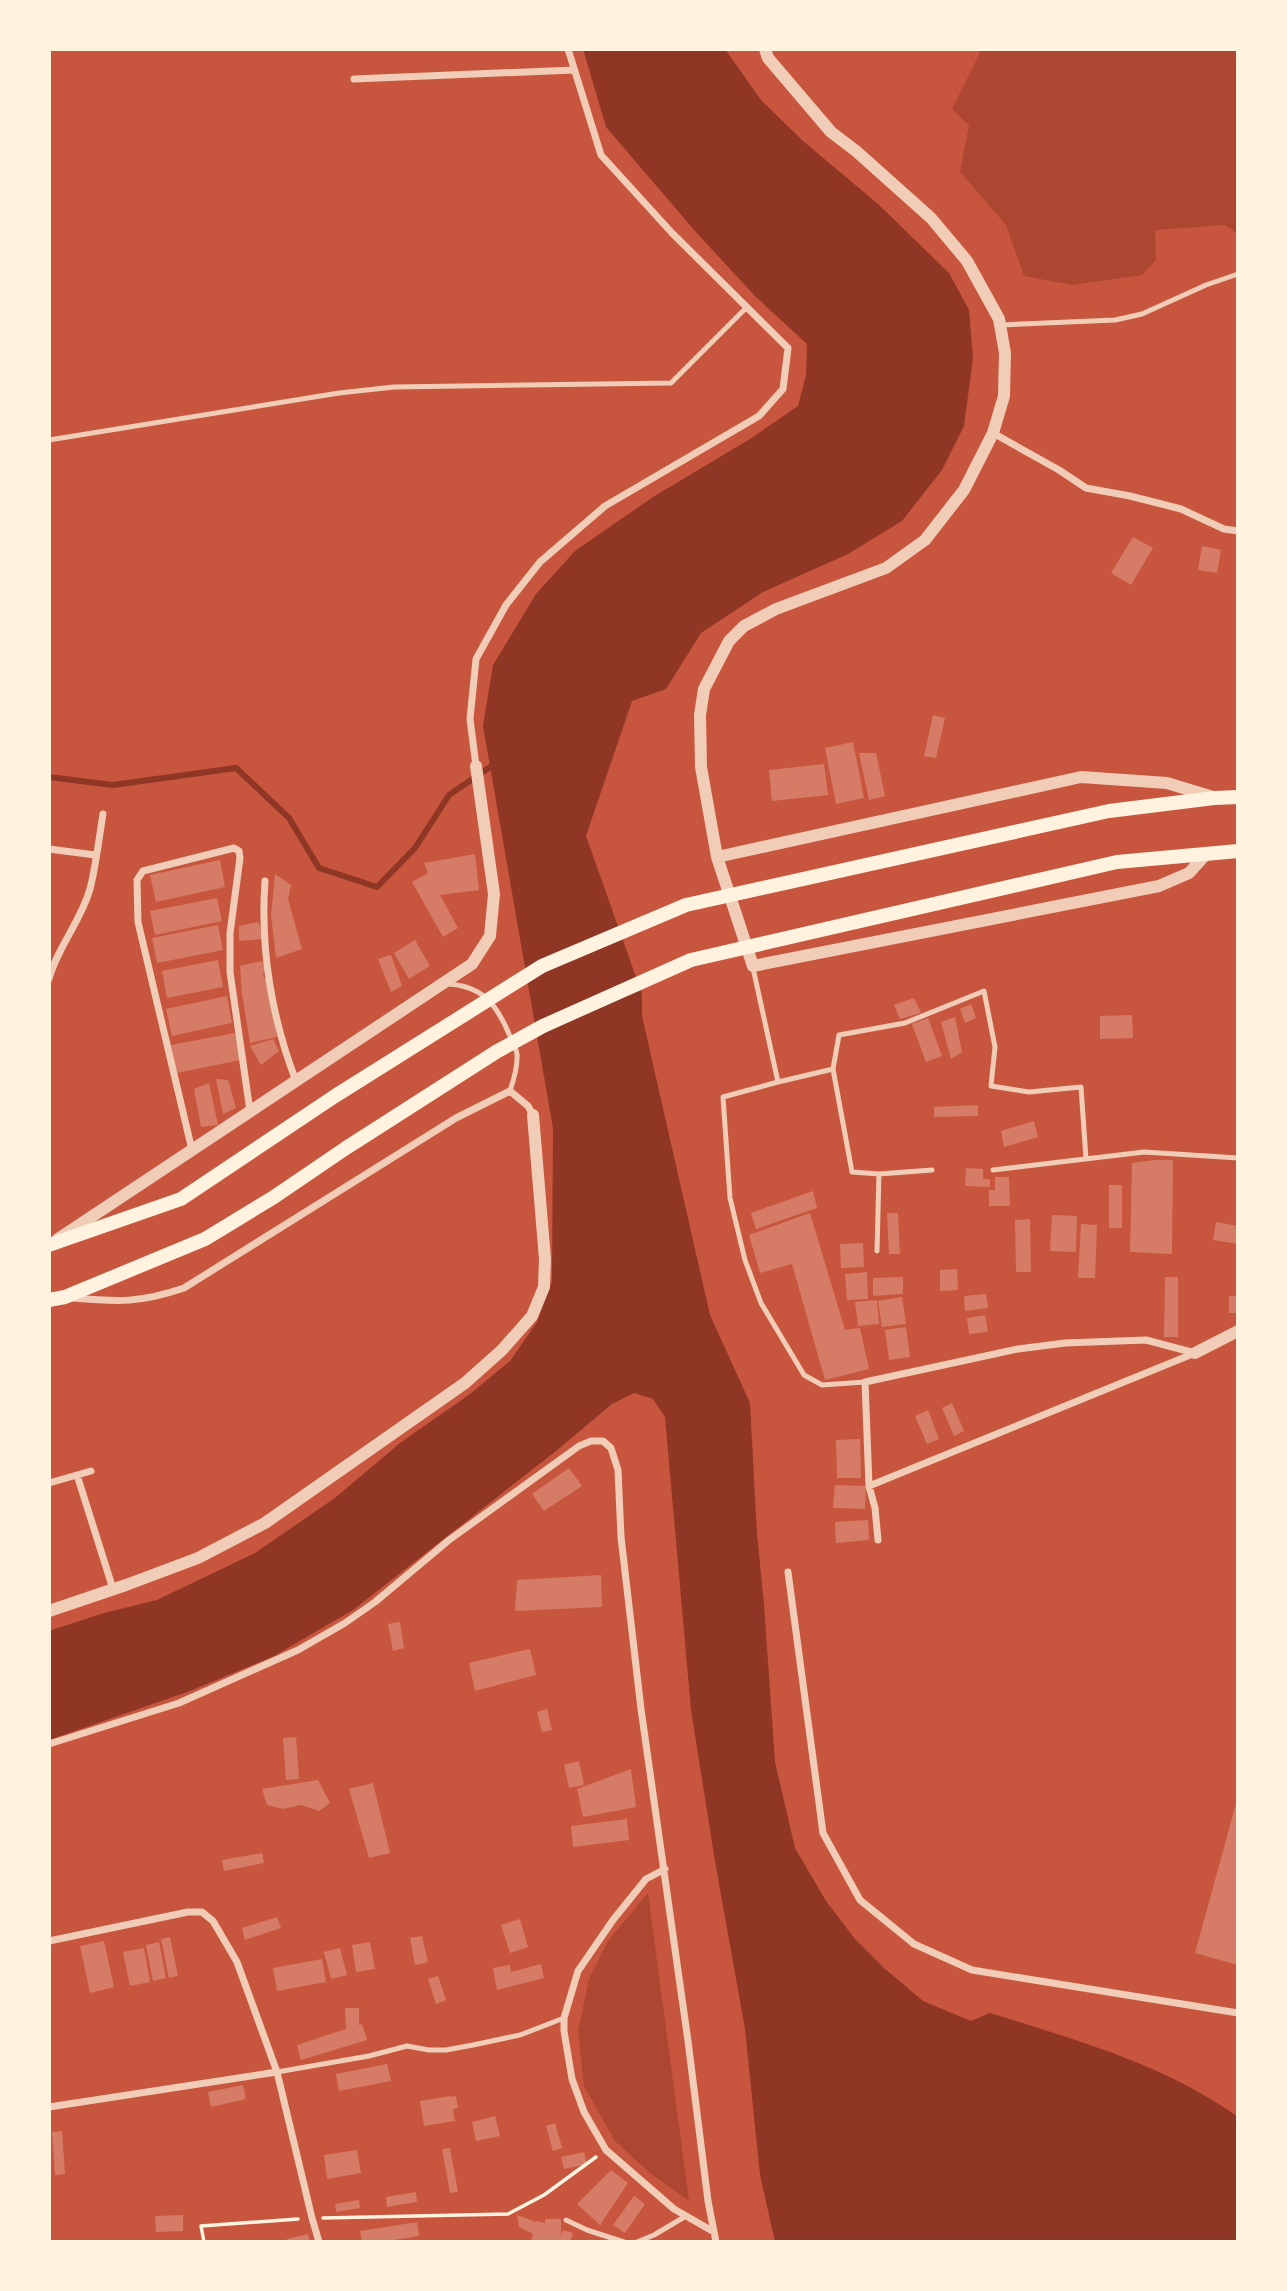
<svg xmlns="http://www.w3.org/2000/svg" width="1287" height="2291" font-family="Quicksand,sans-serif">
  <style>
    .green { fill: #ae4732 }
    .water { fill: #8f3625 }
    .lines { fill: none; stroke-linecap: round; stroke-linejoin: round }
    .stream { stroke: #8f3625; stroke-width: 6 }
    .building { fill: #d67c66 }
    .path { stroke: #fff3e0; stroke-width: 3.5 }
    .service { stroke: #f1ccb7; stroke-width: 5 }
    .minor { stroke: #f1ccb7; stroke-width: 7 }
    .tertiary { stroke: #f1ccb7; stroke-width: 12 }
    .secondary { stroke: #fff3e0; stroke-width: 14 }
  </style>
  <rect width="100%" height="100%" fill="#c8553d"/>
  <path class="green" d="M978,49H1238V234L1225,225L1155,230L1156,260L1142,275L1072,285L1024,276L1006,225L960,172L969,125L952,109L980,53Z
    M648,1893L689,2201L650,2173L615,2141L584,2086L578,2032L589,1979L608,1941Z"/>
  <path class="water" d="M583,49H725L761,100L803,141L878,204L949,273L969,310L973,358L964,426L942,470L902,521L848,554L763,592L701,633L666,689L632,701L586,836L642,994V1016L710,1315L750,1403L757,1534L764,1604L775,1762L795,1848L826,1901L855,1939L884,1968L923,2001L971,2021L990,2013C1076,2040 1164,2064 1238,2117V2242H775L760,2175L745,2029L715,1861L691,1710L665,1417L653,1399L634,1393L612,1404L556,1451L353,1610L274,1656L190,1691L49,1740V1631L104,1613L157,1600L255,1553L335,1498L400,1443L470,1394L510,1361L537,1322L552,1281L553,1128L483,726L493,665L536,594L575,551L653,497L750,439L798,406L806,375L807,344L755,296L695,231L606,127Z"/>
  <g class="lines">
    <path class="stream" d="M49,777L113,785L236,768L289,818L319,868L377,887L415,848L449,795L496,763"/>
  </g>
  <path class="building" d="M1133,537L1153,548L1131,585L1111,573Z
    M1202,546L1221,550L1217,573L1198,570Z
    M933,715L945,718L936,758L924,756Z
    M853,742L864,798L836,804L825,748Z
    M859,753H876L885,796L869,800Z
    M824,764L828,795L772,801L769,770Z
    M475,854L479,890L440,895L458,928L443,937L412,882L428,873L424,863Z
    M220,860L225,887L156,902L150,875Z
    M275,874L291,885L288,899L302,949L276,958L271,915Z
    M217,898L222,921L155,935L150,911Z
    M259,922L262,939L239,941V926Z
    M218,925L223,950L157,963L152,938Z
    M415,940L430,966L409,979L394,953Z
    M391,955L402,986L391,992L378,959Z
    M218,960L223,987L167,998L162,971Z
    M262,961L265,972H263L264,978H267L277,1037L250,1043L242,994L240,966Z
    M227,996L232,1023L172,1036L166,1009Z
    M914,998L921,1013L900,1019L894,1005Z
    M971,1004L976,1018L965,1023L960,1009Z
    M1132,1015L1133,1038L1100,1039V1016Z
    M955,1017L962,1052L951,1059L941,1022Z
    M928,1018L942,1056L926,1062L912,1024Z
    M235,1033L240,1060L177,1073L171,1045Z
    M273,1039L279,1051L261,1065L250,1046Z
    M216,1079L228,1080L236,1108L223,1114Z
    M209,1083L218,1125L201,1127L194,1089Z
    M978,1105V1116L934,1117V1107Z
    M1034,1121L1038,1137L1004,1147L1001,1131Z
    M1154,1160H1173L1172,1254L1130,1252L1132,1163Z
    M966,1168L983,1169V1179H990V1187L965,1186Z
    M995,1177H1009L1010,1206H989V1190H995Z
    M1109,1185H1122V1228H1109Z
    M813,1191L817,1208L756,1229L751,1213Z
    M810,1213L845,1330L860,1328L869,1369L825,1380L792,1264L760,1273L749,1235Z
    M887,1213H898L900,1254H889Z
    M1052,1215L1077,1216L1076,1252L1050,1251Z
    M1030,1219L1031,1272H1016L1015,1220Z
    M1216,1222L1238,1226V1244L1213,1240Z
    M1081,1224L1097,1225L1095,1278H1078Z
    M863,1243L864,1267L841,1268L840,1244Z
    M957,1269L958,1290L940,1291V1270Z
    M867,1272L868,1299L847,1300L845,1274Z
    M903,1277V1294L873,1296V1278Z
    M1165,1277H1178V1337H1164Z
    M986,1294L988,1308L965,1311L964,1296Z
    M1229,1296H1238V1313H1229Z
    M902,1297L906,1324L882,1327L878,1301Z
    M877,1300L879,1324L858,1326L855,1302Z
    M985,1315L988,1332L969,1334L967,1318Z
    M906,1327L910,1357L889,1360L885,1330Z
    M952,1403L964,1431L954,1436L942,1408Z
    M928,1410L939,1439L927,1444L915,1416Z
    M860,1439L861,1478H837L836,1440Z
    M569,1468L582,1486L544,1511L532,1494Z
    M835,1485L866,1486L865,1509L833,1508Z
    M868,1520L869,1540L836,1543L835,1522Z
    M601,1575L602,1607L515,1611L517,1580Z
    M400,1622L404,1648L393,1651L388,1624Z
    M530,1649L536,1675L475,1691L469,1663Z
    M547,1709L552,1730L542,1732L537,1712Z
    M296,1737L299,1779L286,1780L283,1738Z
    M579,1761L584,1785L569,1788L564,1765Z
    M631,1769L636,1807L583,1817L577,1789Z
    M318,1780L330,1803L319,1811L301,1805L283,1809L267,1805L262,1789Z
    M373,1783L390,1853L369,1858L349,1789Z
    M1237,1800H1238V1965L1195,1953Z
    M627,1819L629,1840L573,1847L571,1826Z
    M262,1853L264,1863L224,1871L222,1860Z
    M277,1917L281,1928L245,1940L242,1928Z
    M520,1919L528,1947L510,1953L501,1925Z
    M422,1936L428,1962L415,1965L410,1938Z
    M170,1937L178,1976L169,1978L161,1939Z
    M104,1941L114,1987L90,1993L80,1946Z
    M159,1942L166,1978L153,1981L146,1945Z
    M370,1942L375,1969L356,1972L352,1945Z
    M144,1948L150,1982L130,1986L123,1952Z
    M340,1948L347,1975L331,1979L324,1952Z
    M322,1959L326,1982L277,1991L273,1968Z
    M541,1964L544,1978L497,1990L493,1968L510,1965L511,1972Z
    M438,1976L446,2000L436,2004L428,1979Z
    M345,2008H359V2025L362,2024L367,2040L301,2060L297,2045L346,2029Z
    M387,2064L391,2081L339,2091L336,2074Z
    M243,2085L246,2099L211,2107L208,2092Z
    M451,2096V2097L456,2096L458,2108L453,2109L455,2121L424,2126L420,2101Z
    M495,2116L500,2136L476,2141L472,2122Z
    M555,2123L562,2148L553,2151L546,2126Z
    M62,2131L65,2174L55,2175L52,2132Z
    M450,2148L458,2192L450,2193L442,2149Z
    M357,2150L361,2173L327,2179L324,2155Z
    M584,2152L587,2164L564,2169L561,2157Z
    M611,2170L628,2183L600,2225L577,2204Z
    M416,2192L417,2202L387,2207L386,2197Z
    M634,2196L645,2204L625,2233L613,2225Z
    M359,2200L360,2208L336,2212L335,2204Z
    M183,2215V2231L156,2232L155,2216Z
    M517,2215L536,2222L537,2221L545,2223V2219H561V2237L563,2230L573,2233L570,2242L531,2241L533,2234L519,2227Z
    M417,2222L419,2236L382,2242H362L360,2231Z
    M308,2234L310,2242H288L287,2239Z"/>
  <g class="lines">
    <path class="path" d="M323,2218L508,2214L544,2195L596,2157
      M204,2242L201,2226L298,2219"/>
    <path class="service" d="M1001,325L1115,320L1142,314L1206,285L1238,274
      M49,440L339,393L394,387L671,383L747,307
      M753,968L778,1082L723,1097L730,1198L745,1260L761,1303L804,1375L822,1385L865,1382
      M446,984C481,985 496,1003 509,1034C512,1040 516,1047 517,1054C518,1066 514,1079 510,1091
      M778,1082L833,1069
      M932,1170L879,1174L852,1172L833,1069L839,1035L905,1023L984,991L995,1047L991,1086L1029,1092L1081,1087L1086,1159
      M993,1170L1144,1152L1238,1158
      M877,1251L879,1174
      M277,2072L369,2056L407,2046L429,2050H446L473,2045L520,2035L564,2018
      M566,2220L587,2230L624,2242
      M637,2242L654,2235L686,2216"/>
    <path class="minor" d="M354,79L574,70
      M993,433L1059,470L1086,488L1130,496L1181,509L1224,529L1238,531
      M476,766L470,719L476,659L506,605L540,562L605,506L759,416L783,389L788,348L672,233L601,155L568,49
      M49,849L95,855
      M265,881C260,949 272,1019 296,1081
      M49,979C57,948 81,921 90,889C96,865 99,838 103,814
      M192,1150L138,922L137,880L143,871L234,848L239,851L240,858L230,933V972L250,1111
      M73,1298C118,1302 140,1303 184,1288L456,1118L510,1091L528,1106L533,1115
      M1146,1340L1195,1353L869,1486L865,1382L1018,1349L1065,1343Z
      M77,1475L91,1471
      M49,1483L77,1475L113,1589
      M869,1486L875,1508L878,1540
      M788,1572L823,1833L860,1900L914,1944L972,1970L1238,2013
      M49,1744L179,1703L298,1650L345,1623L375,1602L449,1540L579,1446L591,1441H603L611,1448L618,1470L621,1537L641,1709L688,2041L708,2201L716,2242
      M665,1869L646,1879L613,1920L578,1971L564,2018V2031L572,2079L584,2112L606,2150L674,2209L714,2232
      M49,1941L188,1912H202L213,1921L237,1962L277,2072L312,2218L319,2242
      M49,2107L277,2072"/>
    <path class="tertiary" d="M765,49L768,58L831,132L856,151L931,218L967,261L999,319L1005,353L1004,396L993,433L964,490L925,540L886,568L776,609L744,626L729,641L704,689L700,715L701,767L717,857L753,966L1159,886L1189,873L1207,853
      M717,857L1081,777L1167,783L1213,797
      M58,1239L472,964L490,936L494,894L476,766
      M1195,1353L1238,1331
      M49,1611L126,1585L198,1558L265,1523L465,1383L502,1350L532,1316L544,1287L545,1259L533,1115"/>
    <path class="secondary" d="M49,1245L181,1199L335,1096L542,966L686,905L1109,811L1214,798L1238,797
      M49,1300L65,1297L205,1239L274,1197L346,1148L496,1052L543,1026L691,960L1117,862L1238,851"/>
  </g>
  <rect width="1287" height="2291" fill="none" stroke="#fff3e0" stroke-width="102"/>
</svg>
